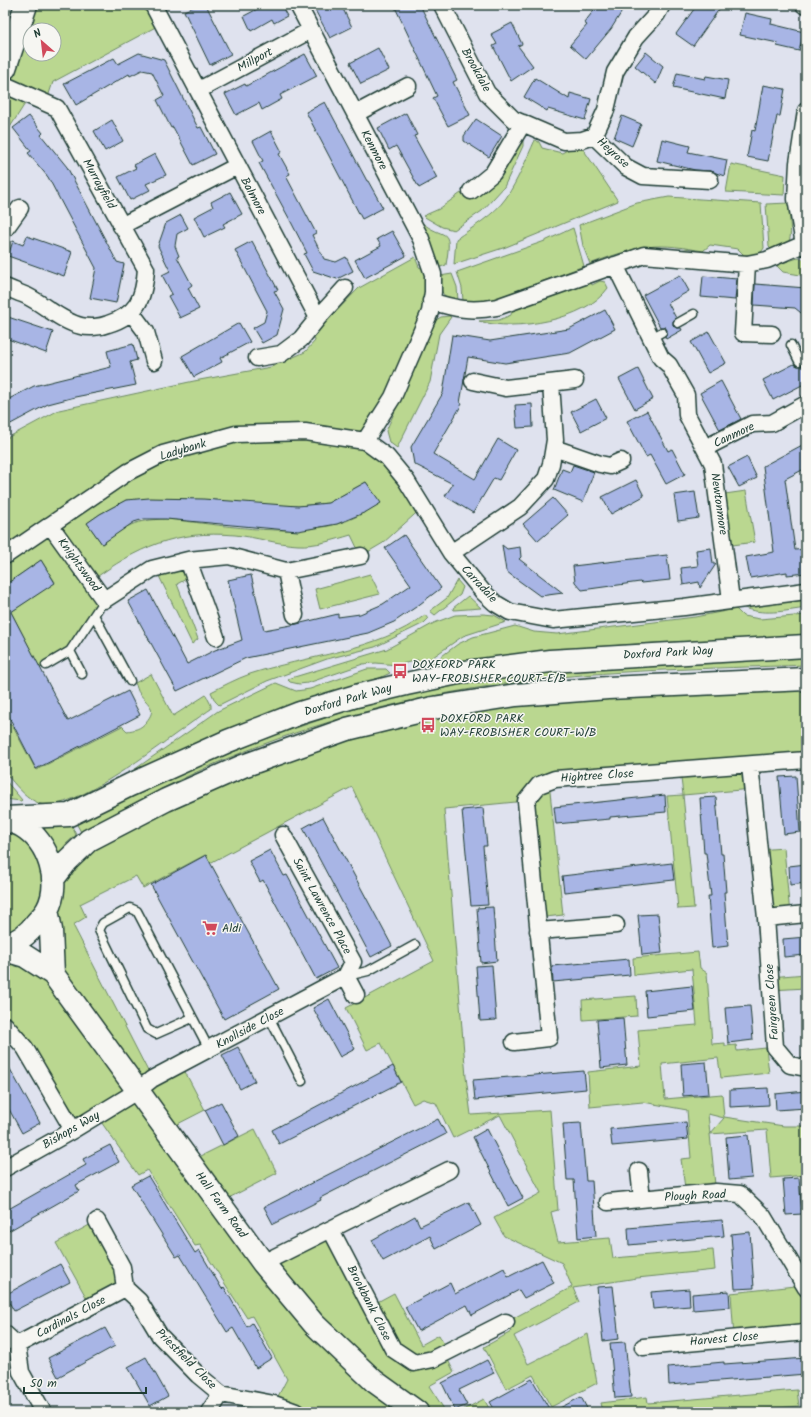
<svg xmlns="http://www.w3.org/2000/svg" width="811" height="1417" font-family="Kalam,sans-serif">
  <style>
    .green { fill: #bad790; stroke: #6c8a62; fill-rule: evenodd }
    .building { fill: #a8b5e5; stroke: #1f3d34 }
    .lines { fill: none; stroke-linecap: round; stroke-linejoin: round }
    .lane-casing { stroke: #1f3d34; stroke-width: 11 }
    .street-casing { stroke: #1f3d34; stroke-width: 19 }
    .secondary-casing { stroke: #1f3d34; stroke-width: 25 }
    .lane { stroke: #f6f6f2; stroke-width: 8 }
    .street { stroke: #f6f6f2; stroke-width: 16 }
    .secondary { stroke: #f6f6f2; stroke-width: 22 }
    .labels { text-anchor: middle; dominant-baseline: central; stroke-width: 3; stroke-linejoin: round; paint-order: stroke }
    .street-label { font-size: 12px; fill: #1f3d34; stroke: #f6f6f2 }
    .poi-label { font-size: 12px; fill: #1f3d34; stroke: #f6f6f2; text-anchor: start }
  </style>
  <rect width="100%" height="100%" fill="#dfe2ee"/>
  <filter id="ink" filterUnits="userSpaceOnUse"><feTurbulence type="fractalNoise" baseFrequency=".025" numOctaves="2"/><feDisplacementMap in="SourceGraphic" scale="8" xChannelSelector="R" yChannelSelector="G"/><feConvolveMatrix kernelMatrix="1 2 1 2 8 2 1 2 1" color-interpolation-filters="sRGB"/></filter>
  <g filter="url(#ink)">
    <path class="green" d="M26,5H153L163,23L53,82L46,103L30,96L5,135V68ZM30,30H54V54H30Z
      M523,139V146L504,187L482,211L454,230L442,227L423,216L439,209L461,193L468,200L475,196Z
      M535,140L539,142L542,148L562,153L569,149H583L618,201L506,247L454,264L456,239C473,227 494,215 506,198C518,180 526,160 535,140Z
      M731,164L785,175L784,195L726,192Z
      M669,197L761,203L764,248C760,256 752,255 744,255L738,249L710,245L703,251C685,248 666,244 647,247C627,250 608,257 590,264L583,246L579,225L637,203Z
      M789,203C788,217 793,230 789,242L773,251L769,247L766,204Z
      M420,221C444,242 453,223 446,265L438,268C436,251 428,237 420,221Z
      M573,228L584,266L492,300L477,302L463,301L462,288L457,272L545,241Z
      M415,257L419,267L433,274V292L365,441L424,506L383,543L361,556L351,535C334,540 315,546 298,545C276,544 256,537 235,535C175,530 138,547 91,581L104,600L70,651L40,668L11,612L55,582L41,560L5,585V439L59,410L194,381L271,367L305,352L315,341L314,334L359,288ZM366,482L380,503C367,511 352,520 337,524C285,538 218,524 166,519C134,520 127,525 102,544L87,523L100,514L126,500L298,506L328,503Z
      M798,258L806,260V276L783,272L776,265Z
      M452,274L457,287L458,301C441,298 441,292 440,276Z
      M589,280L592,285L600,281L605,282L608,288C586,320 515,332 479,321L499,320L511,315L512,309Z
      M449,316L451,317L439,334L430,382L397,448L389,442L386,431L436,320L441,317Z
      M746,491L755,542L725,546L718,495Z
      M180,570L188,578L177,584L198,639L192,644L158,574Z
      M370,574L380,594L320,609L315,589Z
      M457,580L463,587L460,595L435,615L430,611L447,598Z
      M468,596L481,608L454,610L453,608Z
      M806,600V608C785,611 762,616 742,607Z
      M736,609L743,616L760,619L806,615V636C718,641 630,642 542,652C503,656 466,666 427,667L458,644L473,637L515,626L534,632L557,634L695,617Z
      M483,614L494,615L506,622L463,636L423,664L418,665V660L397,665L376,663L363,664L308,683L299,684L290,682L288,680L291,678L387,649L434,623L455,615Z
      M425,615L428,619L424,623L375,647L327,659L267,681L219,705L215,701L211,692C223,686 236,679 250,674C304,656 379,651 425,615Z
      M806,654V665C708,669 608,669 511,683C413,696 317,721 226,759C176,780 128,806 81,832L76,823L193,768L275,735L346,711L414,693L483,679L549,669Z
      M367,669H386L390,673L355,690L80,802L131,772L218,711L276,683L296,691L310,689Z
      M151,674L173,716L206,695L211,705V709C176,732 86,805 48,805C31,805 15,785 5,772V724L12,725L36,770L122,726L127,731C134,730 141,729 146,722C158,708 148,705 140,694C137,691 137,686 135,683Z
      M806,679V760L750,765L752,789L683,795L694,908L678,909L667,796L683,795L680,770L549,782L563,915L537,918L526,801L444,809L466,1077L471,1115L550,1110L558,1210L551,1212L558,1242L610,1238L613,1258L713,1250L715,1270L637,1278L573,1288L579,1302L514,1336L528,1364L588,1334L597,1383L551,1407L533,1375L506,1389L484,1347L511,1332L506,1322L572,1287L562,1263L504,1236L494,1218L541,1193L500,1115L453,1138L436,1103L423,1099L413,1104L381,1043L367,1050L346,1008L434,961L352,787L210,863L205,855L143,888L136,876L80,904L86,917L73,925L152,1079L181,1064L205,1110L166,1130L189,1162L255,1129L277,1173L219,1203L263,1263L331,1230L370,1306L394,1293L421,1345L439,1335L448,1352L445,1354L454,1372L429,1386L446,1412H296L274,1404L287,1379L252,1316L247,1318L200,1245L195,1246L147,1170L138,1175L97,1116L73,1130L5,1025V950L53,973L51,930L5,945V820L67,861L166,800L433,708Z
      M5,780L22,800L21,801L5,799Z
      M71,824L76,835L66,844L57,858C55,845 49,837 40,828Z
      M784,848L790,915L766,918L758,850Z
      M698,952L700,968L707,973L712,1044L725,1043V1046L736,1045L737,1051L766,1048L769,1073L721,1078L718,1058L662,1064L665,1099L722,1094L724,1117L784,1126H806V1175L771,1178L767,1130L710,1134L715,1185L685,1188L681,1159L691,1158L687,1110L643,1102L590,1107L588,1072L641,1066L638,1030L697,1025L692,969L634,975L633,958ZM708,1114L724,1118L710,1134Z
      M806,974V988L771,990L770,977Z
      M636,996L637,1016L583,1020L582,1000Z
      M97,1221L125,1288L91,1306L56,1243Z
      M804,1285L806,1288V1332L734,1338L731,1293Z
      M797,1390L799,1406L738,1412H603L601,1403L647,1397L648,1403Z
      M484,1399L491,1412H459Z"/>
    <path class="building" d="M197,5H206L231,54L210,65L184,11Z
      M265,5H281L287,16L274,23L272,19L251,31L244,16Z
      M325,5H341L352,27L330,38L315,10Z
      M394,5H420L457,80L453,82L470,115L448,126L433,98L437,96Z
      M598,5H626L611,29L586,59L570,45L587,25L584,23Z
      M697,5H722L693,46L676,34Z
      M745,13L772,19L771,24L804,32L799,51L777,46L778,43L740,35Z
      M512,23L522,44L518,46L533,66L511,81L493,46L497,44L491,34Z
      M378,48L389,70L361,84L350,63Z
      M646,52L663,66L656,84L635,66Z
      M139,53L164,60L198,128L201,127L215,154L193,165L173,127L171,128L157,100L164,96L152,72L142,70L130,76L129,74L76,105L64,84L114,58L118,64Z
      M305,54L317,76L280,95L282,99L262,110L259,103L236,115L225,94L245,84L246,86Z
      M677,73L705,79L706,76L728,80L725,99L673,88Z
      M535,78L569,99L570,93L591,99L585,120L548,109L547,111L524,97Z
      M763,85L785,89L780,116H777L768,161L747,157L752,130L755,131Z
      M325,102L367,181H368L383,208L362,219L306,112Z
      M406,113L417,135L414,136L437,178L419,188L396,146L389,150L378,128Z
      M29,116L43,133L41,135L67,167L117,262L124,264L116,303L90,298L96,268L48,177L28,153L31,151L13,128Z
      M622,116L641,124L632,146L614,138Z
      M476,119L502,136L489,157L464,141V136Z
      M112,120L123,141L105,151L94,131Z
      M271,131L282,152L279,154L290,174L286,176L316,233L312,235L324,259L336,262L346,257L353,271L337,279L313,271L304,254L307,253L290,220L259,163L263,161L253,141Z
      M662,139L690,146L688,152L727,160L724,176L711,171L695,170L657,161Z
      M155,154L166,175L146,184L150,190L130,200L118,177L136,168L134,165Z
      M230,192L242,214L223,224L225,227L204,237L194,217L213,207L211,202Z
      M181,215L188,228L177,234L175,246L179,256L177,257L192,285L188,288L199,309L180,318L168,296L172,294L162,275L170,271L158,246L166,223Z
      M392,231L406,256L365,278L355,260L381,246L377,239Z
      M27,236L72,252L64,276L8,256L13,241L23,245Z
      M252,241L278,290L274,291L284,309L277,335L262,343L253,328L264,322L267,311L235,250Z
      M680,275L689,291L668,303L676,318L673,321V325L676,328H681L682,330L666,339L665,337L667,330L665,327H660L643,295Z
      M703,276L737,279L735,300L701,297Z
      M755,284L806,288V317L795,308L754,305Z
      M605,310L615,329L570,353L505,363L468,357L460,403L462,404L433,454L475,479L498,439L516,450L499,480L494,478L473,513L445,496L453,484L414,464L411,447L443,393L452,335L490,341L569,329Z
      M5,316L53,332L46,353L5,338Z
      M239,323L250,342L220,358L222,362L194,377L182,356Z
      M709,332L726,363L708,373L691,342Z
      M133,344L137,360L130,362L136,385L75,397L48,404L5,427V401L34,386L111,367L107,351Z
      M806,358V383L773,400L763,380L794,364L798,366H802Z
      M638,369L653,399L635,409L619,379Z
      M721,381L741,419L720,430L700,393Z
      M596,399L606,418L581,431L571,412Z
      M532,404L533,427L517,428L515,405Z
      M647,411L668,451L672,449L685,474L666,484L650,455L646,457L627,421Z
      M806,443V468L785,479L795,550L806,549V573L787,575V572L750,578L746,557L774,552L763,466Z
      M747,457L757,478L739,487L728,467Z
      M573,465L594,472L583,502L554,490L562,469L570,472Z
      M636,480L644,496L611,514L602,497Z
      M366,482L381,503L366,512L337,524L298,531L166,519H144L134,522L102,544L87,523L100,514L126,500L149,498L203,499L298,506L328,503Z
      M695,492L699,518L678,521L674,495Z
      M553,498L568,515L538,541L523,524Z
      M404,535L441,588L416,607L394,622L368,633L246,658L177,691L128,601L148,590L187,664L215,650L242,640L228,580L251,575L264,630L297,624L338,614V617L360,614L383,604L411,585L385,548Z
      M502,545L507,549L520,547L521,557L519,559L563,593L540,596L511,575L506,571Z
      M711,548L713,564H716L700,588L699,582L683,585L681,568L698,566L696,550Z
      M667,555L670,580L641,583L640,582L582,590L575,582L573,566Z
      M41,560L55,583L11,612L68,721L128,691L140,715L36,769L5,709V585Z
      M796,776L800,832L784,834L779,777Z
      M665,795L666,812L610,817V819L556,824L554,807Z
      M716,797L721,854H723L726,892H724L728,946L712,948L708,896H711L706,853H704L700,798Z
      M483,808L487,846H483L488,905L471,906L462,810Z
      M323,817L392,946L371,957L303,828Z
      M270,850L284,876L287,875L337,968L316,979L263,880L260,882L249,861Z
      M206,855L279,989L224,1019L151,885Z
      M672,863L674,880L564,892L562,876Z
      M806,864V883L790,885L789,866Z
      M493,907L497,961L481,963L477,908Z
      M658,914L662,953L642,955L638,915Z
      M806,937V955L784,957L783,939Z
      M629,959L630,975L553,982L552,966Z
      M492,965L496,1020L480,1021L476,966Z
      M692,986L695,1011L647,1016L645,991Z
      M329,999L355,1049L340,1057L313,1008Z
      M750,1006L753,1040L728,1043L725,1008Z
      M623,1018L627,1065L601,1068L597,1020Z
      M238,1047L255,1081L240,1089L222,1055Z
      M5,1060L40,1123L22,1133L5,1102Z
      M706,1062L709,1094L683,1096L681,1064Z
      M393,1066L401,1082L279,1144L272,1130Z
      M584,1071L586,1089L475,1100L473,1080Z
      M768,1088L769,1105L730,1107V1090Z
      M806,1091V1108L776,1110L775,1094Z
      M221,1102L239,1136L223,1145L205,1110Z
      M438,1119L446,1134L320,1198L321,1200L273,1224L264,1207Z
      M686,1122L688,1139L612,1146L610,1129Z
      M581,1123L586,1181H592L596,1236L578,1238L574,1180H567L563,1124Z
      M487,1129L523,1198L508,1206L473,1137Z
      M748,1135L752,1178L729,1180L726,1137Z
      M110,1145L119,1162L76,1185L79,1191L5,1233V1211L86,1165L83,1159Z
      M148,1176L195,1253L199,1250L222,1289L224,1287L247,1327L252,1323L272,1358L256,1368L233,1328L227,1332L180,1255L176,1257L131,1185Z
      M799,1178L802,1214L786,1215L783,1179Z
      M469,1202L481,1225L436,1249L430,1236L383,1261L372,1240L415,1216L420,1226Z
      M722,1220L724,1236L629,1245L628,1228Z
      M750,1232L754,1288L735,1289L731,1234Z
      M542,1260L554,1283L524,1298L519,1290L472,1315L467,1305L418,1331L405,1307L450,1283L455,1294L504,1268L508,1277Z
      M60,1264L70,1282L14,1311L5,1295Z
      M613,1286L619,1339L603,1341L597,1287Z
      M689,1289L690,1306L653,1309L651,1292Z
      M729,1291L730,1307L693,1310L692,1294Z
      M105,1328L115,1346L58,1377L48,1358Z
      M625,1342L631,1397L615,1398L610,1343Z
      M146,1357L168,1396L150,1406L128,1367Z
      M806,1358V1374L669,1385L668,1367L724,1362V1364Z
      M487,1360L494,1373L459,1390L467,1405L455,1410L442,1383Z
      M532,1379L551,1412H496L490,1402Z
      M581,1397L589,1412H552Z"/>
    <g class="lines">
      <defs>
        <path id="lane" d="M678,323L694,314
          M651,338L662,332
          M791,345L799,361
          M94,615L130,681
          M70,651L82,674
          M46,665L70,651L104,600
          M347,976L368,971L415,945
          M269,1017L302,1081
          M192,1018L156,1034L147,1029L99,930L103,923L130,908L137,911L209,1049"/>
        <path id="street" d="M153,5L318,318L301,339L281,354L257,358
          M298,5L421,239L433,274V292L430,312L393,397L365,441
          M442,5L487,93L513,119L564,141L582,140L594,136
          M662,5L657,14L636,37L615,72L606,110L594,136L626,167L643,176L710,180
          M804,5L806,6
          M5,85L57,108L146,269C144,299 137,315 108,324C101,327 89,328 81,326C61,321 45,305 27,296C20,293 12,290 5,287
          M199,90L311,30
          M806,111L798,163L796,199L804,244L806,247
          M355,114L408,86
          M471,191L493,173L523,123
          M121,226L237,166
          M5,229L20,208
          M747,264L743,333L772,334
          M615,265L661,358L669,365L686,395L687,415L713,464L731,600
          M431,301C455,309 472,312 497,307L644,255L747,264L767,260L804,244
          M131,312L146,332L154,361
          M318,318L345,288
          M473,381L506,388L575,380
          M554,448L600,464L610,466L621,461
          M705,448L752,424L772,423L806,404
          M50,525L104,600L152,569L188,560L229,556L286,571L361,556
          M451,553L520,507L546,479L551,464L555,440L551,384
          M5,556L128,472L163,454L236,434L305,432L365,441L387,457L406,480L451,553L483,592L495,603L510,612L553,620L684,607L806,591
          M188,560L216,637
          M286,571L295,615
          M750,765L766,918L775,1047L790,1065L806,1068
          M283,835L353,962L346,976
          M766,918L806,914
          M538,931L616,925
          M5,1025L25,1048L73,1130
          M514,1042L549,1038L526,801L539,785L555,779L806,760
          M5,1168L73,1130L137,1091L152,1079L346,976L356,995
          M639,1171L642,1199
          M608,1202L716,1192L740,1194L763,1216L806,1288
          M97,1221L122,1267L125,1288L139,1301L160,1336L198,1375L221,1394L274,1404L296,1412
          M331,1230L393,1349L414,1363L433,1359L506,1322
          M263,1263L449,1170
          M5,1334L17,1345L21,1372L43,1412
          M17,1345L125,1288
          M643,1347L806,1332
          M209,1412L221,1394"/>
        <path id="secondary" d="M5,68L26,5
          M5,818L69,815L130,785L228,741L300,713L356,696L406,684L458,673L550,661L806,646
          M5,820C10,822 17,823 22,826C49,842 62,883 47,910C44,915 40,919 37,922C29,933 18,942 5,945
          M53,879L67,861L89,840L166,800L243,766L347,729L433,708L516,695L608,688L806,679
          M47,910L51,930L53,974
          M5,950L25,956L53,974L263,1263L314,1324L374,1381L417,1412"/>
      </defs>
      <use href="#lane" class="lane-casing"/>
      <use href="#street" class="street-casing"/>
      <use href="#secondary" class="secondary-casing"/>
      <use href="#lane" class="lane"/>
      <use href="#street" class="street"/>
      <use href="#secondary" class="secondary"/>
    </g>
  </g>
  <defs>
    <symbol id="bus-bare" viewBox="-9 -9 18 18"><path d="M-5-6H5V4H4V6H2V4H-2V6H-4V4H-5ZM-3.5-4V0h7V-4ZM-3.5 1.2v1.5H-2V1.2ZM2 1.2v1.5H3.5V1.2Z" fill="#d1495b" stroke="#f6f6f2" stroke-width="2.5" paint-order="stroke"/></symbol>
    <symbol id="supermarket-bare" viewBox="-9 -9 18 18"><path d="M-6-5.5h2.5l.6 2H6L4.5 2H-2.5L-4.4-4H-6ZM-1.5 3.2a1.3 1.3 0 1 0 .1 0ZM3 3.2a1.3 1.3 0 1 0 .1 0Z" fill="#d1495b" stroke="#f6f6f2" stroke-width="2.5" paint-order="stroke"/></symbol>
  </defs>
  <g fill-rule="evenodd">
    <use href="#bus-bare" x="389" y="660" width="22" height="22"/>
    <use href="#bus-bare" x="417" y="714" width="22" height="22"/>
    <use href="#supermarket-bare" x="199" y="917" width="22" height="22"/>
  </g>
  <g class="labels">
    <g class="street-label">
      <text transform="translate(255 60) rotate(-28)">Millport</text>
      <text transform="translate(476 70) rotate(61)">Brookdale</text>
      <text transform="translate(374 150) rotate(62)">Kenmore</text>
      <text transform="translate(613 153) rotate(42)">Heyrose</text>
      <text transform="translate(99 184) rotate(61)">Murrayfield</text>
      <text transform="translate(253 196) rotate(62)">Balmore</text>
      <text transform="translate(734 435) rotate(-25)">Canmore</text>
      <text transform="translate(183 450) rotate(-17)">Ladybank</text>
      <text transform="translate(719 504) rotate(82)">Newtonmore</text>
      <text transform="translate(79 565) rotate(54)">Knightswood</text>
      <text transform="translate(479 584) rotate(47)">Carradale</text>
      <text transform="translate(668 653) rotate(-3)">Doxford Park Way</text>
      <text transform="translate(348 700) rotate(-16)">Doxford Park Way</text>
      <text transform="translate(597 776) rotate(-4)">Hightree Close</text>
      <text transform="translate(322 906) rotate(61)">Saint Lawrence Place</text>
      <text transform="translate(772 1002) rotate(-94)">Fairgreen Close</text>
      <text transform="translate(250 1028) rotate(-28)">Knollside Close</text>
      <text transform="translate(71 1130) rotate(-30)">Bishops Way</text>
      <text transform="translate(695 1196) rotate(-3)">Plough Road</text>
      <text transform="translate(221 1205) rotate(54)">Hall Farm Road</text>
      <text transform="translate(369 1303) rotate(63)">Brookbank Close</text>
      <text transform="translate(71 1317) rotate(-28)">Cardinals Close</text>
      <text transform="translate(724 1339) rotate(-5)">Harvest Close</text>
      <text transform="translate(186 1359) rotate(45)">Priestfield Close</text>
    </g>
    <g class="poi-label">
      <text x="412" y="664">DOXFORD PARK<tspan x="412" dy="14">WAY-FROBISHER COURT-E/B</tspan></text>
      <text x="440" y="718">DOXFORD PARK<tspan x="440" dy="14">WAY-FROBISHER COURT-W/B</tspan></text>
      <text x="222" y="928">Aldi</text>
    </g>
  </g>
  <rect width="811" height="1417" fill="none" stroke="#f6f6f2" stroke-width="20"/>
  <rect x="10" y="10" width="791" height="1397" fill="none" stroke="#1f3d34" stroke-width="1.5" filter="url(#ink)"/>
  <g transform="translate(42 42) rotate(332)"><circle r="19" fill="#f6f6f2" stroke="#a0aca6"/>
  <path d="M0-3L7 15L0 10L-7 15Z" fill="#d1495b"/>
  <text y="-6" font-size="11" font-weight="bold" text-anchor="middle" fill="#1f3d34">N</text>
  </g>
  <path d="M24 1387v6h122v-6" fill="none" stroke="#1f3d34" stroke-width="2"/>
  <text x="30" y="1387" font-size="12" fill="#1f3d34" stroke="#f6f6f2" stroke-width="3" paint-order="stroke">50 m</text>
</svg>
